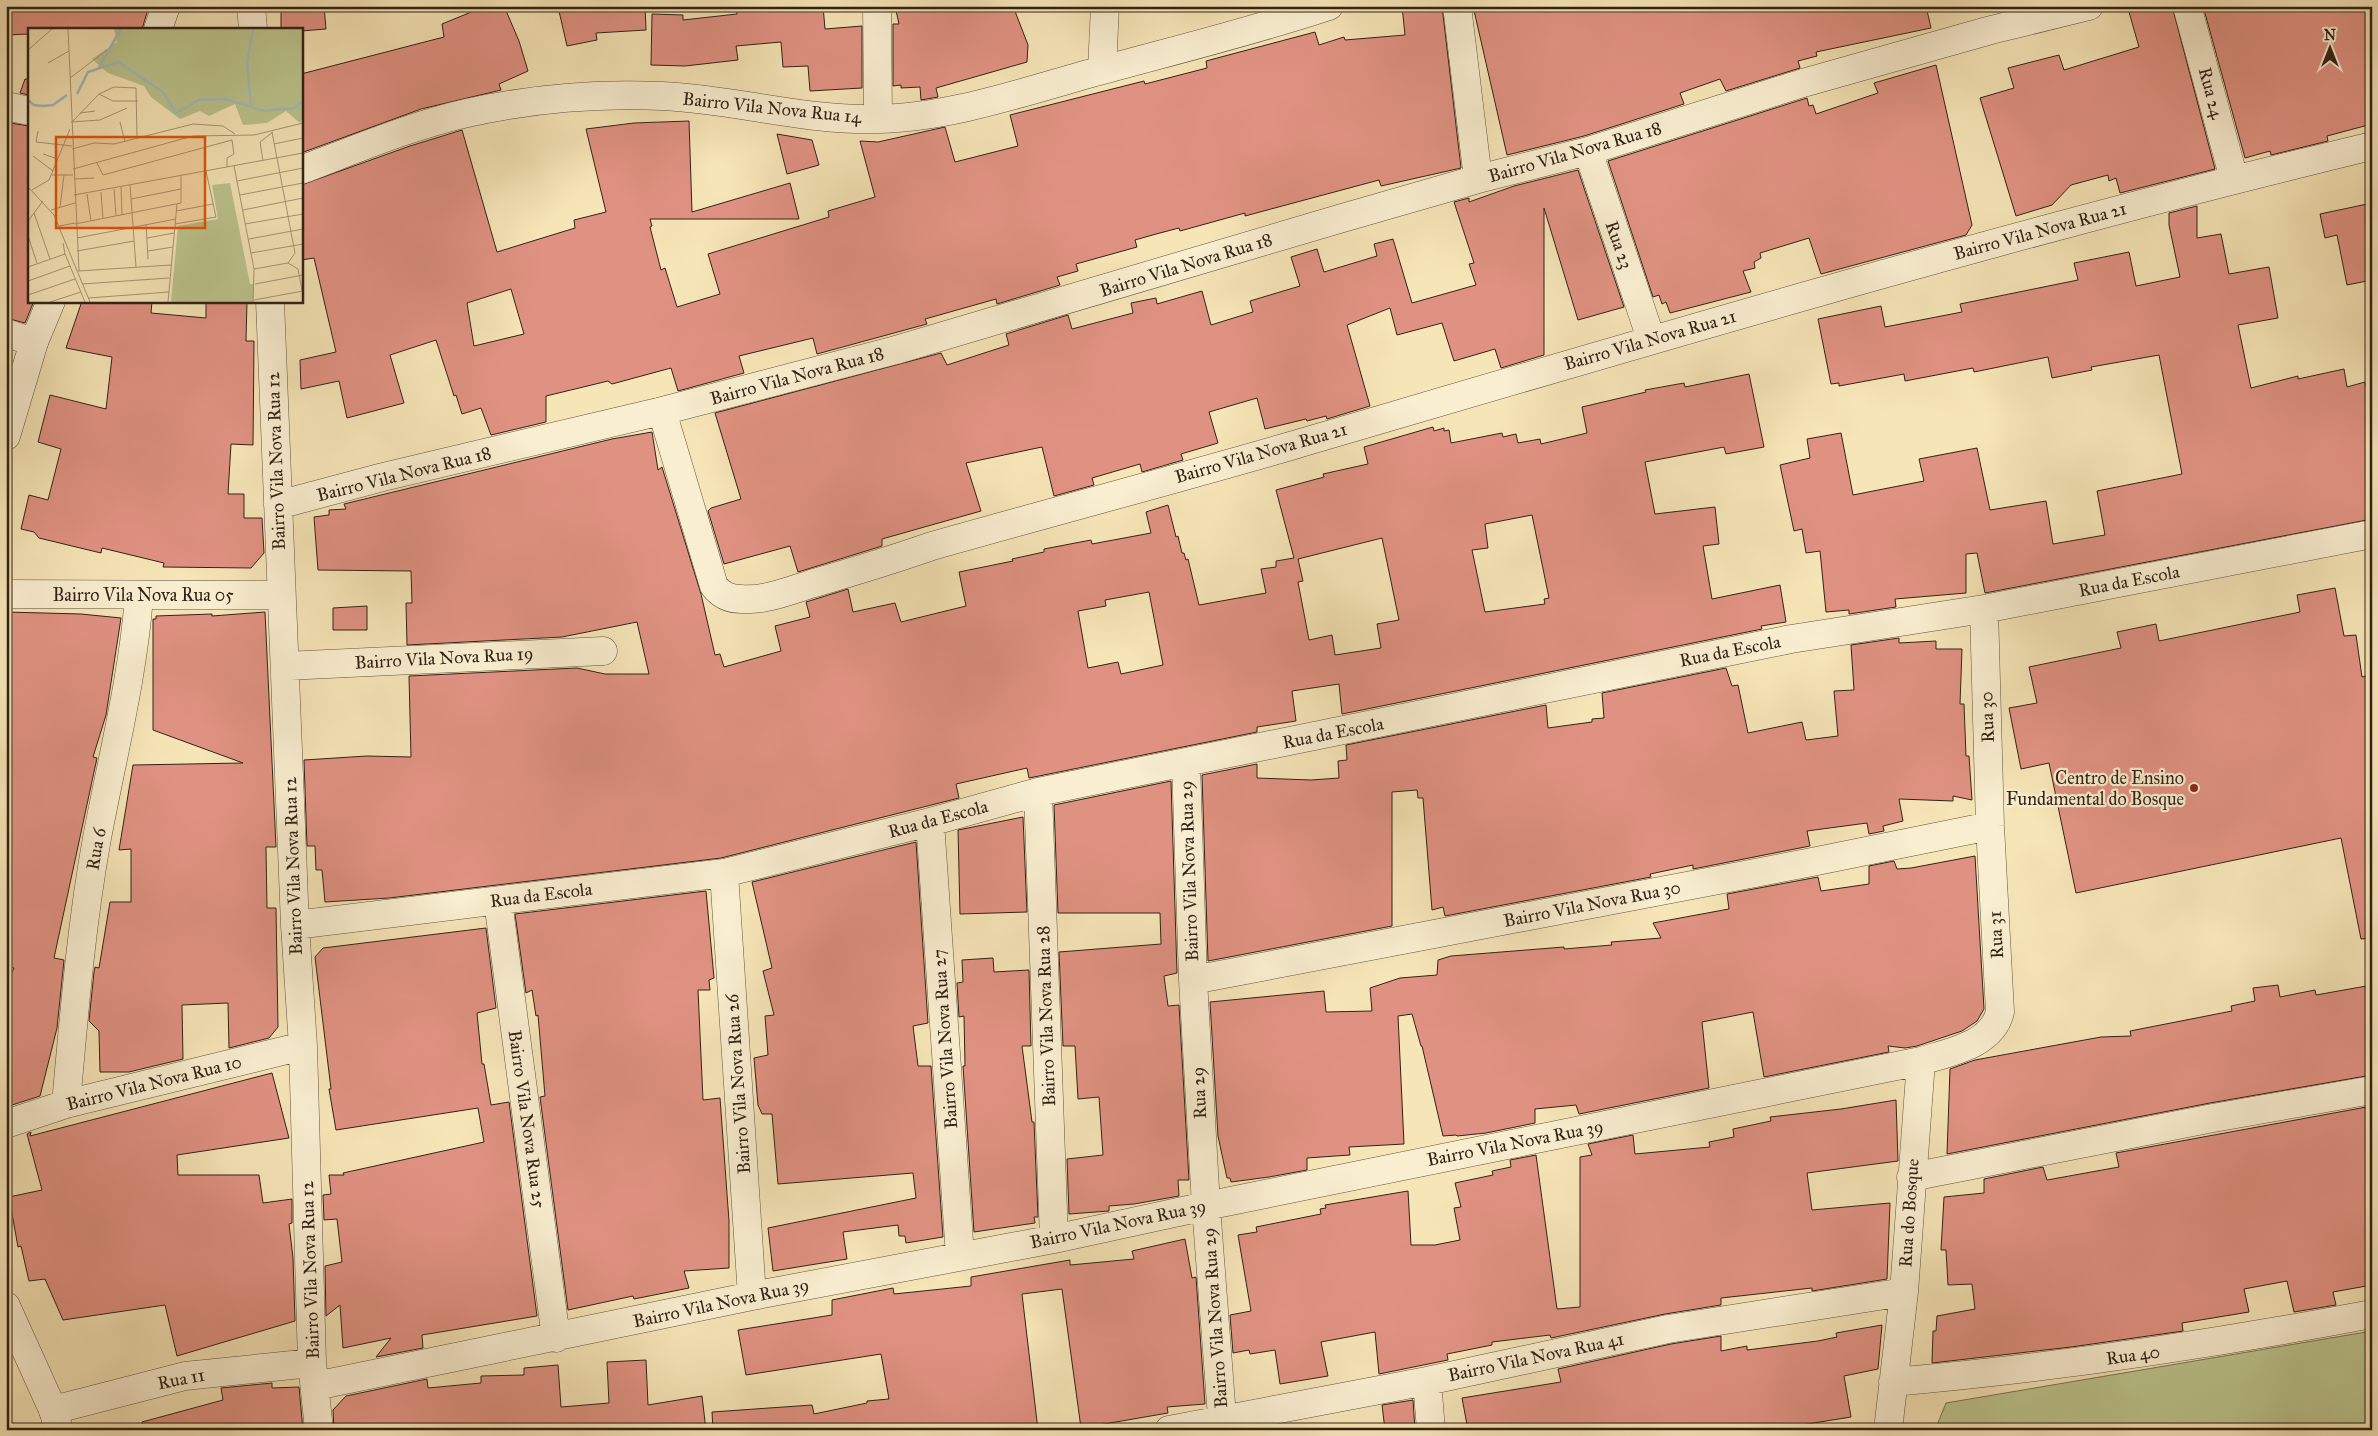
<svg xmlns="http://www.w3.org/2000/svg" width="2378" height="1436" font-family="'IM FELL Great Primer',serif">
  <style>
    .green { fill: #bcc58e; stroke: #767452 }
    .building { fill: #e09282; stroke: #312215; fill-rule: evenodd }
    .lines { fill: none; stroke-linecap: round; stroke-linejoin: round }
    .minor-casing { stroke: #62533e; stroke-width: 29 }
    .tertiary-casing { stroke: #62533e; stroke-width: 29 }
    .minor { stroke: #f9eed0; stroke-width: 28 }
    .tertiary { stroke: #f9eed0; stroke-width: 28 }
    .poi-dot { fill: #8f2418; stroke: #f9eed0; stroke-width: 2 }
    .labels { text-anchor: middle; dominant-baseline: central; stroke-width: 4.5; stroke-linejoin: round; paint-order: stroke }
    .street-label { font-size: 18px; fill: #312215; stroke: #f9eed0 }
    .poi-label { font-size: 18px; fill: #312215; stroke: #f9eed0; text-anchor: end }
    .inset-river { fill: none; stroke: #a2bcba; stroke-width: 2.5 }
    .inset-road { fill: none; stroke: #a79776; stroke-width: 1 }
    .view { fill: #df560c; fill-opacity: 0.15; stroke: #df560c; stroke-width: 2.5 }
    .inset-edge { fill: none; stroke: #312215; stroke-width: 2.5 }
  </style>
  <rect width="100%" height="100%" fill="#f6e5b7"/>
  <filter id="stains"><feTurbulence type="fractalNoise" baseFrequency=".004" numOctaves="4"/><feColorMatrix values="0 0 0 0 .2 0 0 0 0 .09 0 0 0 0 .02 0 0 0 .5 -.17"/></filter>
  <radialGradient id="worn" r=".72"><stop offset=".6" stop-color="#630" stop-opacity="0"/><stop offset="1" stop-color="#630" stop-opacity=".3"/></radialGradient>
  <path class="green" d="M2372,1331V1430H1935L1946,1403Z"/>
  <path class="building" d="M6,6H34L46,10L47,6H149L142,29H29V34L6,35Z
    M281,6H324L326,29L301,31V29H281Z
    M486,6H504L519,41L528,71L499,84L501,90L421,109L301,153V74L444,37L442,24Z
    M582,6H645L646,30L596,33L597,40L567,46L559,11Z
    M736,6H823L825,29L862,26V88L810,91L808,66L783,67L781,42L736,46L738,60L685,66L651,65L652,14L683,15V20L737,14Z
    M895,6H1013L1028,45L1027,62L936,88L938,97L921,100L920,87L901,88V85L893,86V24H899Z
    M1402,6H1442L1461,168L1381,186L1379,180L1245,216V213L1180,231L1179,228L1156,234L1135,240L1137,247L1076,264L1078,271L1057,277L1060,285L997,304L996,299L925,319L927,324L817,354L813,338L739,356L744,373L678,391L671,368L612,384L608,381L546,396V422L491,435L481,408L462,414L456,395L454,396L436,340L390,355L404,403L347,418L339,381L301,389L300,360L336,352L314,258L301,260V185L410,146L462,130L497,252L575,228L574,220L606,212L586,129L634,123L689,121L692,212L790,183L799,219H650L652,226L650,227L661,270L665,268L677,307L720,294L708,254L829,217L828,211L875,197L860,141L878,142L945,127L955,162L1018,146L1010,115L1144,81L1145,84L1207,68L1206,61L1315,32L1319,45L1344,37L1345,40L1405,35ZM511,289L524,334L474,346L467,303Z
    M1473,6H1926L1931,28L1816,52L1817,56L1798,61L1800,68L1726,91L1720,79L1680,93L1684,104L1584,136L1507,155Z
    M2150,6H2172L2215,169L2120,193L2116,178L2109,181L2108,175L2071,185L2052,205L2016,216L1980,98L2014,88L2008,68L2059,55L2064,70L2139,47L2129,12Z
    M2203,6H2372V124L2327,136L2328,141L2271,155L2270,151L2245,158Z
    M1936,65L1972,225L1966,235L1821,274L1809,238L1760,253L1761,258L1754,262L1755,268L1743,271L1751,292L1670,313L1666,302L1662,304L1659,295L1653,297L1608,161L1807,98L1809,106L1813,105L1816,114L1878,93L1874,83Z
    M25,79H29V95L20,93Z
    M10,123L29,126V301H34L25,323L6,318V133Z
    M777,134L812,140L819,165L787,174Z
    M1578,170L1624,307L1578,320L1544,208V355L1501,368L1495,349L1454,361L1442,323L1397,335L1390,308L1347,325L1370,406L1327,419L1326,416L1307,421L1306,419L1265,429L1257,398L1209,412L1218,443L1181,454L1183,460L1142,472L1140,464L1092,478L1094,485L1054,496L1042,447L966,463L981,511L882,539V546L798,572L790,546L724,564L708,511L711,508L741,499L715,413L941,353L947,365L1009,345L1006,334L1068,315L1072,329L1133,313L1131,303L1156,298L1157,304L1202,291L1211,325L1253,312L1250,301L1300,286L1291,257L1317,249L1324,272L1377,256L1374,244L1393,239L1412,303L1476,285L1469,264L1474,263L1454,202L1469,198V202L1514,186Z
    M2372,203V280L2347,285L2337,235L2325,238L2320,214Z
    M2197,206V238L2221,234L2229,274L2269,267L2278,318L2238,325L2251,388L2298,376V379L2344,369L2347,387L2365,382L2372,410V519L1985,593L1977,553L1966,554V593L1895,599L1896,607L1849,614V610L1826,612L1820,551L1806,553L1802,529L1794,531L1780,465L1810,458L1807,439L1841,433L1853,495L1924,481L1919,459L1977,448L1990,510L2046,501L2053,544L2105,535L2097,491L2182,474L2159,355L2091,367L2092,370L2052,378L2048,357L1974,372L1973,368L1905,381L1904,374L1839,386V383L1831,384L1818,319L1881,306L1885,327L1962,312L1960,304L2078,280L2074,263L2129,252L2136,286L2180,277L2169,225V213Z
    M82,301H152L151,313L206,318V301H247L246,341H254L253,445L231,444L228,494H244V518H262L264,553L251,568L163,567L164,563L102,548L101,553L39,538L34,532L21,529L29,495L48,500L61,449L38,442L50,395L106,409L112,357L66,348Z
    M1749,374L1764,447L1726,454L1724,447L1645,462L1655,514L1715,507L1719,544L1703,546L1712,599L1780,585L1786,622L1761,626L1762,629L1342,714L1339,684L1292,691L1296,721L1257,727V732L1029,778L1027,768L956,784L959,798L721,858L389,898L325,902L322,870H316L315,846H307L304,760L367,756L411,757L409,676L577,668L605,674H649L637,622L562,637L407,645L406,603H412L411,571L318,570L314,517L329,515V510L346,509L344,504L612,439L652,432L658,470L662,467L701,594L715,655L720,654L724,667L781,651L775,626L810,617L806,602L848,589L853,612L895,603L901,622L966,606L959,572L1013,561L1012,559L1044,552V549L1091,540L1092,544L1151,533L1146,512L1168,505L1176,537L1178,536L1182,553H1184L1186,560L1188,559L1199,605L1266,593L1261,569L1276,567V561L1294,558L1276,490L1324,477L1323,474L1368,464L1364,447L1433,427L1434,431L1444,428V431L1449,430L1451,443L1502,433L1503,437L1516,434L1518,443L1540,439L1541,444L1587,433L1582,407L1646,392L1645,390L1684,383L1685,387ZM1532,515L1549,598L1544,599L1545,604L1485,612L1472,550L1488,548L1485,524ZM1382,538L1399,620L1377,624L1381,648L1335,655L1332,635L1309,640L1298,582L1303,581L1298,559ZM1149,592L1163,665L1121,674L1118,662L1088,668L1078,611L1106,606L1105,600Z
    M2335,588L2344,636L2356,635L2362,677L2372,675V938L2361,939L2341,838L2076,893L2049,763L2021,769L2009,708L2037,703L2029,667L2121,648L2117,632L2156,624L2159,641L2300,612L2297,595Z
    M367,606V630H333V608Z
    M6,612L81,614L121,618L106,715L93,757L97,758L54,958L64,960L57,1028L40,1096L6,1107V986L14,968L6,965Z
    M265,612L276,847H266L267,908H276L278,1027L269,1038L229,1048L228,1003L182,1005L183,1059L129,1072H100L99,1031L89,1021L94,972L95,967L99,968L110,902H131V849L119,850L133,765L243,763L153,730V619H156V616L212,614V616Z
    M1899,638V643L1936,641V649H1962L1960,704H1964L1966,756H1969L1972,800L1953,796V801L1899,799L1903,821L1883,826L1884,831L1869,834L1867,823L1807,831L1810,846L1693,869V865L1650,874L1651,877L1445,916L1443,907L1432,910L1423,798H1418L1417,790L1392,792V926L1208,961L1202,775L1257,764V778L1311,780L1339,778L1338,761L1347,760L1346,745L1546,705L1548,728L1592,722V719L1604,718L1602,693L1726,668L1732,686L1738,685L1748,733L1802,722L1806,740L1838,736L1834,691L1854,690L1851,645Z
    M1171,781L1177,973L1164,976L1168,1006L1179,1005L1189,1180H1178L1179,1196L1134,1204L1109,1206V1211L1069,1214L1067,1159L1103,1155L1099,1097L1078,1099L1075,1046H1063L1059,952L1161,944L1160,913H1058L1054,805Z
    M1023,817L1027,912L960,914L958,830Z
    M916,842L928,1023L913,1026L918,1066H931L943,1237L906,1243L905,1236H899L898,1225L843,1232L847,1259L773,1271L768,1228L916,1198L913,1173L778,1184L772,1114H762L758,1105L754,1058L768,1055L765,1016L774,1015L763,971L772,968L752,882Z
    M1975,856L1984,1009L1977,1021L1962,1031L1917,1046L1905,1048L1888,1046L1889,1052L1764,1077L1753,1012L1702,1022L1709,1088L1579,1114L1576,1105L1535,1109V1123L1486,1133L1457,1136L1456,1135L1443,1136L1422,1046H1421L1412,1014L1398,1016L1404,1144L1349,1147L1350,1155L1307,1158V1170L1269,1177L1231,1182L1230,1178H1227L1218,1136L1210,1002L1324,991L1326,1012L1372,1011L1370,988L1400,978L1437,975L1438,960L1451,956L1564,947V949L1612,945L1611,942L1661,938L1653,923L1729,909L1727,894L1818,877L1821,891L1869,884V866L1894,861L1897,869L1911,868Z
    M706,891L714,978L709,980L710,990H698L703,1100L720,1098L729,1221V1268L684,1271L689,1288L634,1299L633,1296L568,1310L540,1097L545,1096L538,1015L536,1016L532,990L526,993L515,914Z
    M486,928L496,1008L477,1013L482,1064H484L491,1105L509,1102L537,1316L422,1335L423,1348L376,1357L391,1338L343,1348L340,1305L326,1316L325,1266L342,1262L337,1219L324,1220L323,1195L331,1194L329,1175H344L343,1173L484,1142L478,1108L336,1130L329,1089H331L315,957L323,948Z
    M993,958L994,972L1029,970L1031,1046H1022L1032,1122H1034L1038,1217H1034L1035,1223L974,1232L963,1066H965L964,1016L959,1017L957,983L963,982L962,960Z
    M2278,985L2280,997L2315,990L2316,995L2372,985V1075L2210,1103L1947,1154L1950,1069L1975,1060L2101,1037L2131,1036L2130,1031L2232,1011L2231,1006L2255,1001L2253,988Z
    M272,1073L289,1138L177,1155L178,1175H259L263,1203L292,1199V1223L289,1224L293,1258L295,1321L177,1356L165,1305L63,1320L45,1279L29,1281L21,1246L18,1247L9,1197L42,1190L27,1134L31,1132L30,1136Z
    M1896,1100L1898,1161L1807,1173L1812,1210L1890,1203L1887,1279L1812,1291V1288L1721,1298V1305L1665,1314L1551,1338L1550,1335L1492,1342V1345L1447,1354L1448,1360L1379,1374L1375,1332L1321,1342L1328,1376L1280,1384L1275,1350L1250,1354L1249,1350L1233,1353L1230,1315L1251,1311L1238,1235L1257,1232L1256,1227L1321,1214L1320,1209L1326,1208L1325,1205L1408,1191L1411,1245H1435L1460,1240L1454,1208L1461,1207L1455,1183L1493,1175L1492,1171L1511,1167L1510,1160L1536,1155L1557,1309L1580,1307V1157L1592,1155L1588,1144L1633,1135L1635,1154L1710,1147L1709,1142L1734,1137L1733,1129L1771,1121L1770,1117L1841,1109Z
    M2372,1106V1241L2368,1242L2372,1264V1285L2333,1292L2336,1305L2294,1312L2287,1281L2244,1289L2249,1312L2182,1323L2183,1331L2071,1347L1932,1363L1933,1331H1936L1937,1316L1975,1309L1972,1284L1948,1285L1946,1250H1941L1944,1197L1984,1193V1179L2043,1167L2047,1180L2119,1167L2116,1153Z
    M1185,1239L1192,1278L1196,1277L1205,1404L1167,1407L1168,1413L1081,1428L1062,1289L1022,1294L1038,1430H713L712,1412L812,1405L814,1414L867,1403V1401L889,1399L881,1354L746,1375L738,1330L832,1315V1300L893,1288L894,1294L971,1286V1277L1070,1260V1265L1134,1259L1132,1251Z
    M1882,1325L1878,1369L1844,1376L1851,1417L1770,1430H1468L1462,1398L1561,1382L1558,1369L1671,1344L1721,1336V1351L1747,1346V1350L1818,1341L1837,1337L1836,1333Z
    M646,1360L648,1405L702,1396L706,1430H334L333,1410L346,1396L427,1379L428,1388L481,1383V1376L524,1375V1368L558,1365L561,1407L609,1403L607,1362Z
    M272,1383V1388L299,1387L303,1430H143L142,1422L223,1400L221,1388Z
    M1413,1400L1415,1430H1385L1382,1405Z"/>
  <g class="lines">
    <defs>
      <path id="minor" d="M251,6L253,29
        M877,6L878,119
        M1457,6L1478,179
        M2187,6L2234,179
        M1102,70L1105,6
        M6,106L29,111
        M1588,151L1651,339
        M301,170C354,150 413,125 467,113C530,99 597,93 662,96C734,99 804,121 877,119C951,118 1029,90 1099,71C1176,50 1253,31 1329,6
        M270,301L295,925L303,1046L312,1363L319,1430
        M6,333L34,342
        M662,411L714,586C721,595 729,599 741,599C764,601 789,591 811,584C852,572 892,560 932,546C1052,512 1173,480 1294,445C1652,340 2009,233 2372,146
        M278,505L383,477L662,411L896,350L1339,219L1478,179L1588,151L1803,83L1991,30L2089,6
        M6,594L280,595
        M285,666L603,651
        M1186,762L1193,980L1206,1206L1223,1430
        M1038,792L1054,1239
        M930,822L960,1256
        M724,873L752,1296
        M498,901L556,1338
        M295,925L724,873L930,822L1038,792L1186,762L1791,639L1984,609L2372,534
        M1193,980L1807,863L1990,826
        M66,1104C74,1015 81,926 97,838C112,758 133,678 139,596
        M6,1124L66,1104L303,1046
        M1911,1177L2213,1118L2372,1090
        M1427,1381L1431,1430
        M1893,1382C2054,1368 2213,1344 2372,1314
        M315,1386L752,1296L1054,1239L1206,1206L1921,1061C1950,1052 1992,1045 2000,1012L1990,826L1984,609
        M53,1410L185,1376L312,1363
        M1169,1430L1427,1381L1668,1329L1904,1292
        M1888,1430L1904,1292L1921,1061"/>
      <path id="tertiary" d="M158,29L166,6
        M6,436L34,342L51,301
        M6,1306L53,1410L59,1430"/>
    </defs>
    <use href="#minor" class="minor-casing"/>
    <use href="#tertiary" class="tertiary-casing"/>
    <use href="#minor" class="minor"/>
    <use href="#tertiary" class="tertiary"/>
  </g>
  <circle class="poi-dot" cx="2194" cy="788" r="5"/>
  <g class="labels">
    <g class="street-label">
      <text transform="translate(2211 93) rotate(75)">Rua 24</text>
      <text transform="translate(772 108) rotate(6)">Bairro Vila Nova Rua 14</text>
      <text transform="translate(1575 152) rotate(-16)">Bairro Vila Nova Rua 18</text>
      <text transform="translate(2040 231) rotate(-15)">Bairro Vila Nova Rua 21</text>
      <text transform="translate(1619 245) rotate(71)">Rua 23</text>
      <text transform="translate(1186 265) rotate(-17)">Bairro Vila Nova Rua 18</text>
      <text transform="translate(1650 340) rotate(-16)">Bairro Vila Nova Rua 21</text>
      <text transform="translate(797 376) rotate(-15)">Bairro Vila Nova Rua 18</text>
      <text transform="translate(1261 453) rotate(-16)">Bairro Vila Nova Rua 21</text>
      <text transform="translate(276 461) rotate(-92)">Bairro Vila Nova Rua 12</text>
      <text transform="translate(404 474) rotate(-14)">Bairro Vila Nova Rua 18</text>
      <text transform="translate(2129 581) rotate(-11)">Rua da Escola</text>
      <text x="143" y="595">Bairro Vila Nova Rua 05</text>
      <text transform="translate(1730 651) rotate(-11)">Rua da Escola</text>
      <text transform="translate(444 658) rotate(-3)">Bairro Vila Nova Rua 19</text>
      <text transform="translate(1987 717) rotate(-92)">Rua 30</text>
      <text transform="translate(1333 733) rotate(-11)">Rua da Escola</text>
      <text transform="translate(938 819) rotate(-15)">Rua da Escola</text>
      <text transform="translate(96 849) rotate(-80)">Rua 6</text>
      <text transform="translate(293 866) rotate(-92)">Bairro Vila Nova Rua 12</text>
      <text transform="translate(1189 871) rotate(-92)">Bairro Vila Nova Rua 29</text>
      <text transform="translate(541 895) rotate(-7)">Rua da Escola</text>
      <text transform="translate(1592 904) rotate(-11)">Bairro Vila Nova Rua 30</text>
      <text transform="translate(1996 935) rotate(-93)">Rua 31</text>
      <text transform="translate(1046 1016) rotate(-92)">Bairro Vila Nova Rua 28</text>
      <text transform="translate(945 1039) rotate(-94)">Bairro Vila Nova Rua 27</text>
      <text transform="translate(154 1083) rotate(-14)">Bairro Vila Nova Rua 10</text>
      <text transform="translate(738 1084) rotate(-94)">Bairro Vila Nova Rua 26</text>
      <text transform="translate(1199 1093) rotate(-93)">Rua 29</text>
      <text transform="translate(527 1119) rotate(82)">Bairro Vila Nova Rua 25</text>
      <text transform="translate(1515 1143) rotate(-11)">Bairro Vila Nova Rua 39</text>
      <text transform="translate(1909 1213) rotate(-86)">Rua do Bosque</text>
      <text transform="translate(1118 1224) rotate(-12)">Bairro Vila Nova Rua 39</text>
      <text transform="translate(310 1270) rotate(-92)">Bairro Vila Nova Rua 12</text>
      <text transform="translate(721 1303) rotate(-12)">Bairro Vila Nova Rua 39</text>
      <text transform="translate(1215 1318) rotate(-94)">Bairro Vila Nova Rua 29</text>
      <text transform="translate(2133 1355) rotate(-8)">Rua 40</text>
      <text transform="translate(1536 1357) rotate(-12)">Bairro Vila Nova Rua 41</text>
      <text transform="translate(181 1379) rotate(-11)">Rua 11</text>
    </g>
    <g class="poi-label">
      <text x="2184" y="778">Centro de Ensino<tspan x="2184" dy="21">Fundamental do Bosque</tspan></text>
    </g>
  </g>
  <g transform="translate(28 28)">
    <rect width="275" height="275" fill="#f6e5b7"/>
    <path d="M86,1H275V91L272,95L258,83L239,95L215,97L207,76L181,88L172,83L152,91L123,69L116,58L80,45L64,31L89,14ZM202,155L222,256H226L225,274H143L150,198L190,191L184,157Z" fill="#bcc58e"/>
    <path class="inset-river" d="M71,39L93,1M49,66L60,44L90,34L135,64L148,85L171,72L197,71L237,83L266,80L275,73M0,72L6,77L15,78L25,77L39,67M223,77L219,35L225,1"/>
    <path class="inset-road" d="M40,1L51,243M0,22L24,1M20,35L41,23M42,50L79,22M71,66L85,73H110M52,85L67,83M43,94L72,92L99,80M44,94L71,66L86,59L108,60L109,110M92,94L97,114M10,103L8,114L44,118M244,104L267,225L260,235M246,116L275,110M44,121L66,115L86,116L165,96L195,98L207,106M15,126L30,131M5,128L25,143M235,133L232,114L245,104M69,135L75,147L204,112M206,138L226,241L225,274M199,139V130L206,126L204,112M45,141L165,108L226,107L275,95M24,147H45M46,151L66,150M209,153L275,140M102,157L108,239M0,159L26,187L62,274M93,159L94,187M86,161L88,188M4,162L21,152L42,101M73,164L75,191M59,166L63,193M46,167L275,125M212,167L275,155M103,171L153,161M32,179L36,147M23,182L47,175M215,182L275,170M148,183L185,176M6,185L22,231M0,193L15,173M47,196L153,175V148M118,196L120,231M147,196L188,189L178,143M217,196L275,186M31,198L47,195M0,208L9,235M49,210L148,191M119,210L146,205M221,211L275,201M35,215L37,226L57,274M49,223L106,213M120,223L145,219M223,225L275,216M0,239L37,226M226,241L260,235L270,241L275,267M50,243L143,237M0,253L42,238M54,256L141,250M227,256L275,247M0,267L47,251M60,270L141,264M226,272L275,263M22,274L53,264M140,274L149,176"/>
    <path class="view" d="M28,109H177V200H28Z"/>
    <rect width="275" height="275" class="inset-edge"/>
  </g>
  <rect width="2378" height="1436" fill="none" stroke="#f6e5b7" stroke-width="25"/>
  <rect x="8" y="8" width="2363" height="1421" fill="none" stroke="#312215" stroke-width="2.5"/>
  <rect x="12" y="12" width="2353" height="1411" fill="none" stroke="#312215"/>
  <g transform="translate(2330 48)" stroke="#f9eed0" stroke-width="4" paint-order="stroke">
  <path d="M0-4L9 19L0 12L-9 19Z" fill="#312215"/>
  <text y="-8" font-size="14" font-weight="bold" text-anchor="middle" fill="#312215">N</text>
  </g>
  <rect width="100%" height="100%" filter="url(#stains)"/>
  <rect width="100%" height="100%" fill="url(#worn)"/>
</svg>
